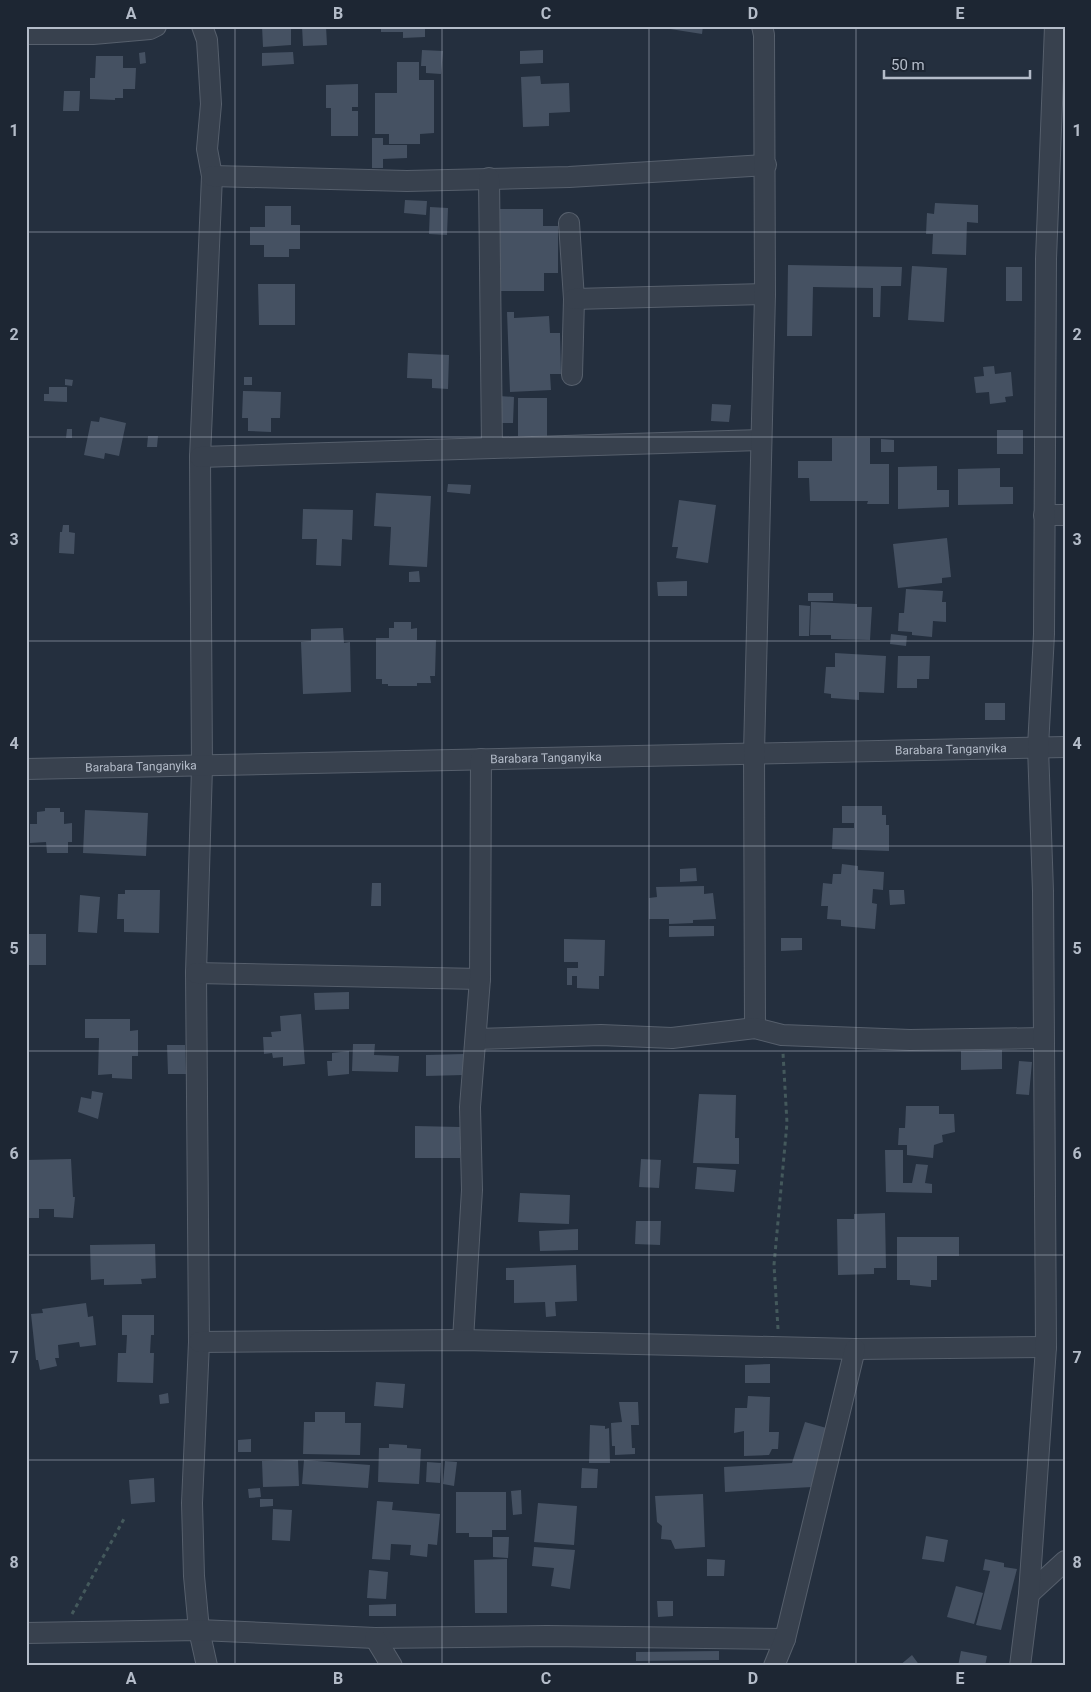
<svg xmlns="http://www.w3.org/2000/svg" width="1091" height="1692" font-family="Roboto,sans-serif">
  <style>
    .building { fill: #455162 }
    .lines { fill: none; stroke-linecap: round; stroke-linejoin: round }
    .minor-casing { stroke: #565f6c; stroke-width: 22 }
    .path { stroke: #44595c; stroke-width: 3; stroke-dasharray: 4 4; stroke-linecap: butt }
    .minor { stroke: #38414e; stroke-width: 20 }
    .grid { fill: none; stroke: #b4bcc9; stroke-width: 1; stroke-opacity: 0.55 }
    .labels { text-anchor: middle; dominant-baseline: central; stroke-width: 4; stroke-linejoin: round; paint-order: stroke }
    .street-label { font-size: 12px; fill: #b4bcc9; stroke: #1d2633 }
    .neatline { fill: none; stroke: #b4bcc9; stroke-width: 2 }
    .grid-label { font-size: 16px; text-anchor: middle; font-weight: bold; fill: #b4bcc9 }
  </style>
  <rect width="100%" height="100%" fill="#242f3e"/>
  <path class="building" d="M262,26H291V45L263,47Z
    M302,26H326L327,45L303,46Z
    M381,26H425V37L403,38V32H381Z
    M651,26H703L702,34Z
    M422,50L443,51L441,74L426,73V66H421Z
    M543,50V63L520,64V51Z
    M145,52L146,63L140,64L139,53Z
    M293,52L294,64L262,66V53Z
    M96,56H123V68H136L135,89H123V98H115V100L90,99V78H95Z
    M397,62H419V80H434V133L420,134V144H389V134H375V93H397Z
    M540,76L541,84L569,83L570,112L549,113V126L523,127L521,77Z
    M358,84V107H352V111H358V136H331V108H326V85Z
    M64,91H80L79,111H63Z
    M372,138H383V145H407V158L383,159V168H372Z
    M405,200L427,201L426,215L404,213Z
    M935,203L978,205V223L967,222L966,255L932,254L933,234H926L927,213L934,214Z
    M265,206H291V225H300V249H289V257H264V245H250V227H265Z
    M430,207L448,208L447,235L429,234Z
    M496,209H543V226H558V273H544V291H495Z
    M788,265L902,267L901,286H881L880,317H873V288L813,287L812,336H787Z
    M912,266L947,268L944,322L908,320Z
    M1006,267H1022V301H1006Z
    M258,284H295V325H259Z
    M507,312H514V318L549,316L550,333H560L561,374H550L551,390L510,392Z
    M408,353L449,355L448,389L432,388V379L407,378Z
    M994,366L995,374L1011,372L1013,396L1005,397L1006,402L990,404L989,392L976,393L974,377L984,376L983,367Z
    M244,377H252V385H244Z
    M65,379L73,380L72,386L65,385Z
    M49,387H67V402L44,401V394H49Z
    M243,391L281,392L280,418H271V432L248,431V418H242Z
    M499,396L514,397L513,423H499Z
    M518,398H547V436H518Z
    M712,404L731,405L729,422L711,421Z
    M100,417L126,423L119,456L105,453L104,459L84,455L91,421L99,422Z
    M67,429H72V438H66Z
    M997,430H1023V454H997Z
    M148,436H158L157,447H147Z
    M832,438H870V464H889V504H867L868,501H810L809,478H798V461H832Z
    M881,439L894,440V452H881Z
    M937,466V490H949V507L898,509V467Z
    M1000,468V487H1013V504L958,505V469Z
    M448,484L471,485L470,494L447,492Z
    M376,493L431,496L427,567L389,565L391,527L374,526Z
    M679,500L716,505L708,563L676,558L678,547H672Z
    M303,509L353,510L352,540L342,539L341,566L316,565L317,539H302Z
    M63,525H69V532L75,533L74,554L59,553L60,532H62Z
    M947,538L951,577L942,578V583L898,588L893,544Z
    M419,571L420,582H409V572Z
    M687,581V596H658L657,582Z
    M906,589L943,591L942,602H946V622L933,621L932,637L912,635V632L898,631L899,613H904Z
    M808,593H833V601H808Z
    M811,602L857,604V607H872L870,640L831,639V635H810Z
    M799,605L810,606L809,636H799Z
    M394,622H411V629L417,628V640H436L435,676H430L431,683H417V686H388V684H382V679H376V638H389V628H394Z
    M343,628L344,643L350,642L351,692L303,694L301,642L311,641V629Z
    M891,634L907,636L906,646L890,644Z
    M835,653L886,656L884,693L859,692V700L831,698V694L824,693L826,667H835Z
    M898,656H930L929,679H917V688H897Z
    M985,703H1005V720H985Z
    M842,806H882V815H886V825H889V851L832,849L833,828H854V823H842Z
    M45,808H60V812H64V824L72,823V842H68V853H47L46,842L30,843V824H37V812L45,811Z
    M85,810L148,813L146,856L83,853Z
    M842,864L858,866V870L884,872L883,890L873,889L872,903L877,904L875,929L841,926V920L827,919L828,906H821L823,883L832,884L833,874H841Z
    M696,868L697,881L680,882V869Z
    M372,883H381V906H371Z
    M704,886V894L713,893L716,919L693,920V923L669,924V919H649V898L657,897L656,887Z
    M125,890H160L159,933L124,932V919H117L118,894H125Z
    M889,890H904L905,904L890,905Z
    M80,895L100,897L97,933L78,932Z
    M669,926H714V936L669,937Z
    M26,934H46V965H26Z
    M781,938H802V950L781,951Z
    M564,939L605,940L604,976H599V989L577,988V976H572V985H567V968H578V962H564Z
    M349,992V1009L315,1010L314,993Z
    M301,1014L305,1064L283,1066V1057L273,1058L272,1053L264,1054L263,1037H272L271,1032L281,1031L280,1016Z
    M85,1019H130V1031L138,1030V1056H132V1079L112,1078V1074L98,1075L99,1038H85Z
    M353,1044H375L374,1055L399,1056L398,1072L352,1071Z
    M167,1045H185L186,1074H168Z
    M1002,1050V1069L961,1070V1051Z
    M349,1051V1074L328,1076L327,1061H332V1053Z
    M464,1054V1075L426,1076V1055Z
    M1019,1061L1032,1062L1029,1095L1016,1094Z
    M92,1091L103,1093L98,1119L78,1112L81,1097L91,1099Z
    M699,1094L736,1095L735,1138H739V1164L693,1163Z
    M906,1106H939V1114H954L955,1132L942,1135L943,1142L934,1145L933,1158L907,1155V1145H898L899,1128H905Z
    M415,1126L460,1127V1158H415Z
    M885,1150H903V1183H912L916,1164L928,1165L925,1183L932,1184V1193L886,1192Z
    M71,1159L73,1197H75L73,1218L54,1217V1209H39V1218H26V1160Z
    M641,1159L661,1160L659,1188L639,1187Z
    M697,1167L736,1170L734,1192L695,1189Z
    M520,1193L570,1195L569,1224L518,1222Z
    M885,1213L886,1268H874V1274L838,1275L837,1219H854V1214Z
    M636,1221H661L660,1245L635,1244Z
    M578,1229V1250L540,1251L539,1231Z
    M897,1237H959V1256H937V1280H931V1287L910,1285V1280H897Z
    M155,1244L156,1278L141,1279L142,1284L104,1285V1279L91,1280L90,1245Z
    M576,1265L577,1301L555,1302L556,1316L546,1317L545,1302L514,1303V1280H506V1268Z
    M86,1303L88,1317L93,1316L96,1345L80,1347L79,1342L58,1345L59,1358H55L57,1366L40,1370L38,1360H36L31,1314L43,1313L42,1309Z
    M122,1315H154V1335H151L150,1353H154L153,1383L117,1382L118,1353H126L127,1335H122Z
    M770,1364V1383H745V1365Z
    M376,1382L405,1384L403,1408L374,1406Z
    M168,1393L169,1403L160,1404L159,1395Z
    M748,1396L770,1397L769,1432H779L778,1449H772L769,1455L744,1456V1431L734,1433L735,1408H747Z
    M619,1402H638L639,1425H631L632,1448H635V1454L615,1455V1446H612L611,1423L622,1422Z
    M315,1412H345V1423H361L360,1455L303,1454L304,1422H315Z
    M805,1422L830,1429L812,1487L725,1492L724,1467L792,1463Z
    M590,1425L605,1426V1429L609,1428L610,1463H589Z
    M251,1439V1452H238V1440Z
    M389,1444L407,1445V1448L421,1449L419,1484L378,1482L379,1448H389Z
    M298,1460L299,1486L263,1487L262,1461Z
    M304,1460L370,1465L368,1488L302,1484Z
    M445,1461L457,1462L454,1486L443,1484Z
    M427,1462L441,1463L440,1483L426,1482Z
    M582,1468L598,1469L597,1488H581Z
    M154,1478L155,1502L131,1504L129,1480Z
    M260,1488L261,1497L249,1498L248,1489Z
    M521,1490L522,1514L513,1515L511,1491Z
    M456,1492H506V1530H492V1537H469V1533H456Z
    M703,1494L705,1547L675,1549L671,1540L661,1539L662,1526L657,1522L655,1496Z
    M260,1499H273V1506L260,1507Z
    M377,1501L393,1502L392,1510L440,1514L437,1545L428,1544L427,1557L410,1555L411,1545L391,1544L390,1560L372,1559Z
    M538,1503L577,1506L574,1545L534,1542Z
    M273,1509L292,1510L290,1541L272,1540Z
    M926,1536L948,1540L944,1562L922,1559Z
    M493,1537H509L508,1558L493,1557Z
    M534,1547L575,1550L570,1589L551,1586L554,1568L532,1566Z
    M507,1559V1613H475L474,1560Z
    M707,1559L725,1560L724,1576H707Z
    M985,1559L1004,1563V1567L1017,1569L1001,1630L976,1625L990,1571L983,1570Z
    M369,1570L388,1572L386,1599L367,1598Z
    M956,1586L983,1593L974,1624L947,1617Z
    M657,1601H673V1616L658,1617Z
    M396,1604V1616H369V1605Z
    M719,1651V1660L636,1661V1652Z
    M961,1651L987,1656L985,1666H958Z
    M912,1655L920,1666H899Z"/>
  <g class="lines">
    <defs>
      <g id="minor">
        <path d="M202,26L207,40L209,71L211,104L207,149L212,176L200,457L202,767L196,973L199,1342L192,1503L194,1576L199,1630L207,1666"/>
        <path d="M26,34H93L150,29L156,26"/>
        <path d="M212,176L407,181L569,177L766,165"/>
        <path d="M489,178L492,448"/>
        <path d="M569,223L574,299L572,375"/>
        <path d="M574,299L765,294"/>
        <path d="M200,457L761,440"/>
        <path d="M1044,515H1065"/>
        <path id="s1" d="M26,769L1065,747"/>
        <path d="M196,973L480,979"/>
        <path d="M755,1028L754,753L765,294L764,35L762,26"/>
        <path d="M476,1039L601,1035L672,1038L755,1028L782,1035L910,1040L1043,1038"/>
        <path d="M463,1340L472,1190L470,1107L480,979L481,759"/>
        <path d="M199,1342L463,1340L855,1349L1046,1347"/>
        <path d="M1029,1594L1065,1561"/>
        <path d="M26,1633L199,1630L375,1638L547,1636L785,1639"/>
        <path d="M375,1638L392,1666"/>
        <path d="M774,1666L785,1639L855,1349"/>
        <path d="M1020,1666L1029,1594L1046,1347L1043,891L1038,747L1044,634L1046,259L1055,26"/>
      </g>
    </defs>
    <use href="#minor" class="minor-casing"/>
    <path class="path" d="M778,1329L774,1265L787,1123L783,1053
      M72,1614L125,1517"/>
    <use href="#minor" class="minor"/>
  </g>
  <path class="grid" d="M235,26V1666M442,26V1666M649,26V1666M856,26V1666M26,232H1065M26,437H1065M26,641H1065M26,846H1065M26,1051H1065M26,1255H1065M26,1460H1065"/>
  <g class="labels">
    <g class="street-label">
      <text stroke="none"><textPath href="#s1" startOffset="925">Barabara Tanganyika</textPath></text>
      <text stroke="none"><textPath href="#s1" startOffset="520">Barabara Tanganyika</textPath></text>
      <text stroke="none"><textPath href="#s1" startOffset="115">Barabara Tanganyika</textPath></text>
    </g>
  </g>
  <rect width="1091" height="1692" fill="none" stroke="#1d2633" stroke-width="55"/>
  <path d="M884 70v8h146v-8" fill="none" stroke="#b4bcc9" stroke-width="2.5"/>
  <text x="891" y="70" font-size="15" fill="#b4bcc9" stroke="#1d2633" stroke-width="4" paint-order="stroke">50 m</text>
  <rect x="28" y="28" width="1036" height="1636" class="neatline"/>
  <g class="grid-label">
    <text x="131" y="19">A</text>
    <text x="338" y="19">B</text>
    <text x="546" y="19">C</text>
    <text x="753" y="19">D</text>
    <text x="960" y="19">E</text>
    <text x="14" y="136">1</text>
    <text x="1077" y="136">1</text>
    <text x="14" y="340">2</text>
    <text x="1077" y="340">2</text>
    <text x="14" y="545">3</text>
    <text x="1077" y="545">3</text>
    <text x="14" y="749">4</text>
    <text x="1077" y="749">4</text>
    <text x="14" y="954">5</text>
    <text x="1077" y="954">5</text>
    <text x="14" y="1159">6</text>
    <text x="1077" y="1159">6</text>
    <text x="14" y="1363">7</text>
    <text x="1077" y="1363">7</text>
    <text x="14" y="1568">8</text>
    <text x="1077" y="1568">8</text>
    <text x="131" y="1684">A</text>
    <text x="338" y="1684">B</text>
    <text x="546" y="1684">C</text>
    <text x="753" y="1684">D</text>
    <text x="960" y="1684">E</text>
  </g>
</svg>
